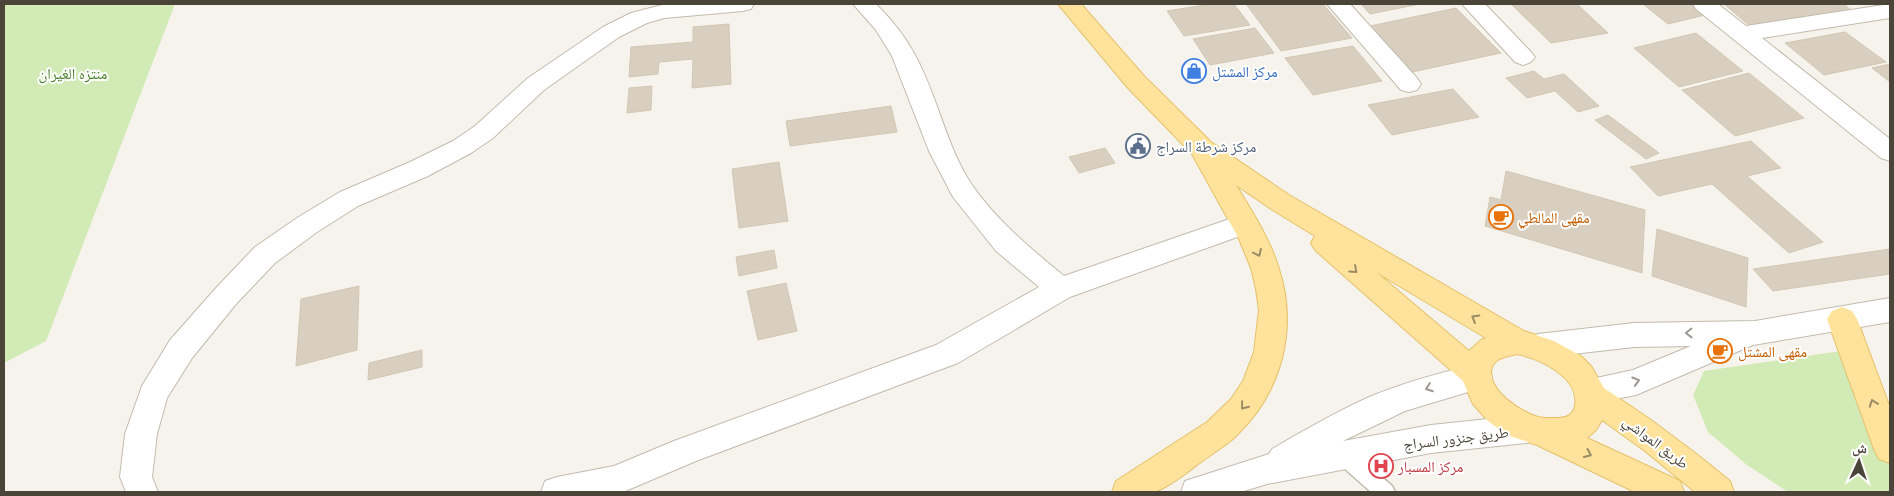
<svg xmlns="http://www.w3.org/2000/svg" width="1894" height="496" font-family="'Titillium Web','Noto Naskh Arabic',sans-serif">
  <style>
    .green { fill: #d2eab5 }
    .building { fill: #d8cfc1; stroke: #d3c7b4 }
    .lines { fill: none; stroke-linecap: round; stroke-linejoin: round }
    .service-casing { stroke: #c2bbae; stroke-width: 3 }
    .minor-casing { stroke: #c2bbae; stroke-width: 2 }
    .tertiary-casing { stroke: #c2bbae; stroke-width: 2 }
    .primary-casing { stroke: #e6c16a; stroke-width: 2 }
    .service { fill: #fff; fill-rule: evenodd }
    .minor { fill: #fff; fill-rule: evenodd }
    .tertiary { fill: #fff; fill-rule: evenodd }
    .primary { fill: #ffe39c; fill-rule: evenodd }
    .oneway { stroke: #9c8c66 }
    .oneway2 { stroke: #9c9892 }
    .labels { text-anchor: middle; dominant-baseline: central; stroke-width: 4; stroke-linejoin: round; paint-order: stroke }
    .shop-label { font-size: 15px; fill: #366cbe; stroke: #fff; text-anchor: start }
    .park-label { font-size: 15px; fill: #4a7f2a; stroke: #fff }
    .service-label { font-size: 15px; fill: #4e5e75; stroke: #fff; text-anchor: start }
    .food-label { font-size: 15px; fill: #c56008; stroke: #fff; text-anchor: start }
    .street-label { font-size: 15px; fill: #4b4439; stroke: #fff }
    .health-label { font-size: 15px; fill: #be3a42; stroke: #fff; text-anchor: start }
  </style>
  <rect width="100%" height="100%" fill="#f6f3ec"/>
  <path class="green" d="M4,4H175L46,341L4,363Z
    M1848,350L1890,466V492H1788L1747,465L1708,432L1693,395L1704,371Z"/>
  <path class="building" d="M1211,4H1234L1250,25L1184,36L1167,11Z
    M1246,4H1323L1352,38L1281,51Z
    M1361,4H1420L1370,14Z
    M1511,4H1577L1608,33L1551,43Z
    M1643,4H1691L1705,15L1668,24Z
    M1724,4H1844L1852,11L1750,26Z
    M1456,8L1501,53L1412,72L1370,26Z
    M729,24L731,84L692,88L693,59L659,62L658,74L629,77L631,47L693,42V27Z
    M1255,28L1274,53L1210,65L1193,39Z
    M1845,32L1886,62L1824,75L1785,43Z
    M1696,33L1743,71L1679,87L1634,48Z
    M1353,46L1382,81L1313,95L1285,58Z
    M1890,64V82L1872,68Z
    M1534,71L1544,79L1564,74L1599,106L1578,112L1555,91L1527,98L1506,78Z
    M1749,73L1804,118L1735,136L1682,90Z
    M652,86L651,110L627,113L629,88Z
    M1453,89L1479,117L1392,135L1368,105Z
    M891,106L897,132L790,146L786,121Z
    M1608,115L1659,153L1646,159L1595,120Z
    M1751,141L1781,168L1747,176L1823,242L1789,253L1712,184L1658,196L1630,167Z
    M1105,148L1115,163L1079,173L1069,157Z
    M779,162L788,221L739,228L732,169Z
    M1506,171L1645,210L1642,273L1485,226L1490,197L1501,200Z
    M1657,229L1748,258L1746,307L1652,276Z
    M1890,249V274L1773,291L1753,269Z
    M774,250L777,268L739,276L736,257Z
    M786,283L797,331L758,340L747,291Z
    M359,286L357,350L296,366L301,299Z
    M422,350V367L368,380L369,363Z"/>
  <g class="lines">
    <defs>
      <path id="service" d="M1343,447L1350,449L1392,486L1395,492H1371L1336,461L1334,455L1336,449Z"/>
      <path id="minor" d="M666,4H754L751,9L743,11L664,18L647,23L619,37L544,90L493,138L471,153L428,176L358,206L317,232L275,263L236,304L192,358L167,398L157,434L152,477L158,492H126L120,477L125,434L142,386L170,340L216,288L255,247L297,218L340,192L410,162L453,141L475,126L528,78L603,27L631,13Z
        M853,4H876C891,19 905,36 915,55C938,97 946,146 972,185C998,222 1030,248 1064,276L1244,214L1254,217L1257,224L1254,231L1070,297L958,363L696,461L623,492H541L545,481L557,477L614,466L674,441L936,345L1039,287L996,251L953,197L929,151L892,56L876,30Z
        M1327,4H1350L1417,78L1421,84L1417,90L1409,92L1401,90Z
        M1462,4H1485L1531,52L1535,57L1531,62L1523,65L1515,62Z
        M1693,4H1718L1746,26L1890,4V18L1762,38L1890,139V161L1881,158L1696,9Z"/>
      <path id="tertiary" d="M1890,298V322L1753,345L1636,395L1589,404L1578,400L1574,391L1578,382L1633,370L1691,346L1634,347L1538,358L1528,355L1523,346L1528,337L1538,334L1634,323L1755,321Z
        M1477,364L1488,368L1492,377L1488,386L1405,411L1343,441L1431,425L1527,415L1538,419L1543,429L1538,439L1527,443L1431,453L1267,484L1241,492H1181L1185,481L1269,454L1272,449C1303,431 1334,413 1367,398C1402,383 1439,373 1477,364Z"/>
      <path id="primary" d="M1058,4H1081L1144,76L1211,142L1289,195L1524,331L1554,341L1581,356L1591,366L1604,388L1651,420L1699,456L1730,481L1734,492H1695L1645,451L1602,420L1596,430L1587,438L1680,481L1684,492H1635L1537,445L1507,435L1488,421L1473,404L1463,381L1315,250L1311,243L1315,236L1271,209L1236,185C1252,211 1270,239 1279,269C1298,328 1282,391 1238,434C1230,443 1220,448 1211,455C1194,466 1176,483 1157,491C1148,495 1123,492 1112,492L1116,481L1207,422L1231,399L1243,381L1254,352L1259,310L1256,289L1251,268L1239,239L1192,154L1128,88ZM1376,272L1486,338L1481,340L1469,351ZM1517,354C1540,359 1580,377 1575,406C1572,420 1559,418 1547,418C1528,419 1481,388 1493,365C1498,357 1509,356 1517,354Z
        M1842,307L1852,311L1857,319L1890,408V463L1879,459L1874,449L1827,319L1832,311Z"/>
    </defs>
    <use href="#service" class="service-casing"/>
    <use href="#minor" class="minor-casing"/>
    <use href="#tertiary" class="tertiary-casing"/>
    <use href="#primary" class="primary-casing"/>
    <use href="#service" class="service"/>
    <use href="#minor" class="minor"/>
    <use href="#tertiary" class="tertiary"/>
    <use href="#primary" class="primary"/>
  </g>
  <defs><path id="oneway-chevron" d="M-2-3.5L2.5 0L-2 3.5" fill="none" stroke-width="1.6" stroke-linecap="round" stroke-linejoin="round" transform="scale(1.25)"/></defs>
  <g class="oneway">
    <use href="#oneway-chevron" transform="translate(1258 253) rotate(65)"/>
    <use href="#oneway-chevron" transform="translate(1354 270) rotate(42)"/>
    <use href="#oneway-chevron" transform="translate(1475 318) rotate(-150)"/>
    <use href="#oneway-chevron" transform="translate(1873 403) rotate(-110)"/>
    <use href="#oneway-chevron" transform="translate(1244 406) rotate(128)"/>
    <use href="#oneway-chevron" transform="translate(1588 454) rotate(25)"/>
  </g>
  <g class="oneway2">
    <use href="#oneway-chevron" transform="translate(1689 333) rotate(179)"/>
    <use href="#oneway-chevron" transform="translate(1636 381) rotate(-17)"/>
    <use href="#oneway-chevron" transform="translate(1429 388) rotate(160)"/>
  </g>
  <defs>
    <symbol id="shop-ring" viewBox="-11 -11 22 22"><circle r="9.5" fill="#fff" stroke="#3f7fe0" stroke-width="1.5"/><path d="M-5-2.5h2.3a2.7 3.5 0 0 1 5.4 0H5L5.5 6h-11ZM-1.5-2.5h3a1.5 2.3 0 0 0-3 0Z" fill="#3f7fe0"/></symbol>
    <symbol id="civic-ring" viewBox="-11 -11 22 22"><circle r="9.5" fill="#fff" stroke="#5c6f8a" stroke-width="1.5"/><path d="M-.6-6.5H3V-4.5H.6V-3L4-1V1h2V6H-6V1h2V-1L-.6-3ZM-1.2 2.5V6h2.4V2.5Z" fill="#5c6f8a"/></symbol>
    <symbol id="cafe-ring" viewBox="-11 -11 22 22"><circle r="9.5" fill="#fff" stroke="#e8710a" stroke-width="1.5"/><path d="M-5.5-4.5H6V0H3Q3 3.5 0 3.5H-2.5Q-5.5 3.5-5.5 0ZM3-3.2v2h1.7v-2ZM-6 4.5H4V6H-6Z" fill="#e8710a"/></symbol>
    <symbol id="hospital-ring" viewBox="-11 -11 22 22"><circle r="9.5" fill="#fff" stroke="#e0444e" stroke-width="1.5"/><path d="M-5-5h3v3.5h4V-5h3V5h-3V1.5h-4V5h-3Z" fill="#e0444e"/></symbol>
  </defs>
  <g fill-rule="evenodd">
    <use href="#shop-ring" x="1180" y="57" width="28" height="28"/>
    <use href="#civic-ring" x="1124" y="132" width="28" height="28"/>
    <use href="#cafe-ring" x="1487" y="203" width="28" height="28"/>
    <use href="#cafe-ring" x="1706" y="337" width="28" height="28"/>
    <use href="#hospital-ring" x="1367" y="452" width="28" height="28"/>
  </g>
  <g class="labels">
    <g class="shop-label">
      <text x="1212" y="71">مركز المشتل</text>
    </g>
    <g class="park-label">
      <text x="73" y="73">منتزه الغيران</text>
    </g>
    <g class="service-label">
      <text x="1156" y="146">مركز شرطة السراج</text>
    </g>
    <g class="food-label">
      <text x="1518" y="217">مقهى المالطي</text>
      <text x="1738" y="351">مقهى المشتل</text>
    </g>
    <g class="street-label">
      <text transform="translate(1456 438) rotate(-7)">طريق جنزور السراج</text>
      <text transform="translate(1656 442) rotate(37)">طريق المواشي</text>
    </g>
    <g class="health-label">
      <text x="1398" y="466">مركز المسبار</text>
    </g>
  </g>
  <rect width="1894" height="496" fill="none" stroke="#4b4439" stroke-width="10"/>
  <g transform="translate(1859 461) rotate(3)" stroke="#ffffff" stroke-width="4" paint-order="stroke">
  <path d="M0-4L9 19L0 12L-9 19Z" fill="#4b4439"/>
  <text y="-8" font-size="14" font-weight="bold" text-anchor="middle" fill="#4b4439">ش</text>
  </g>
</svg>
